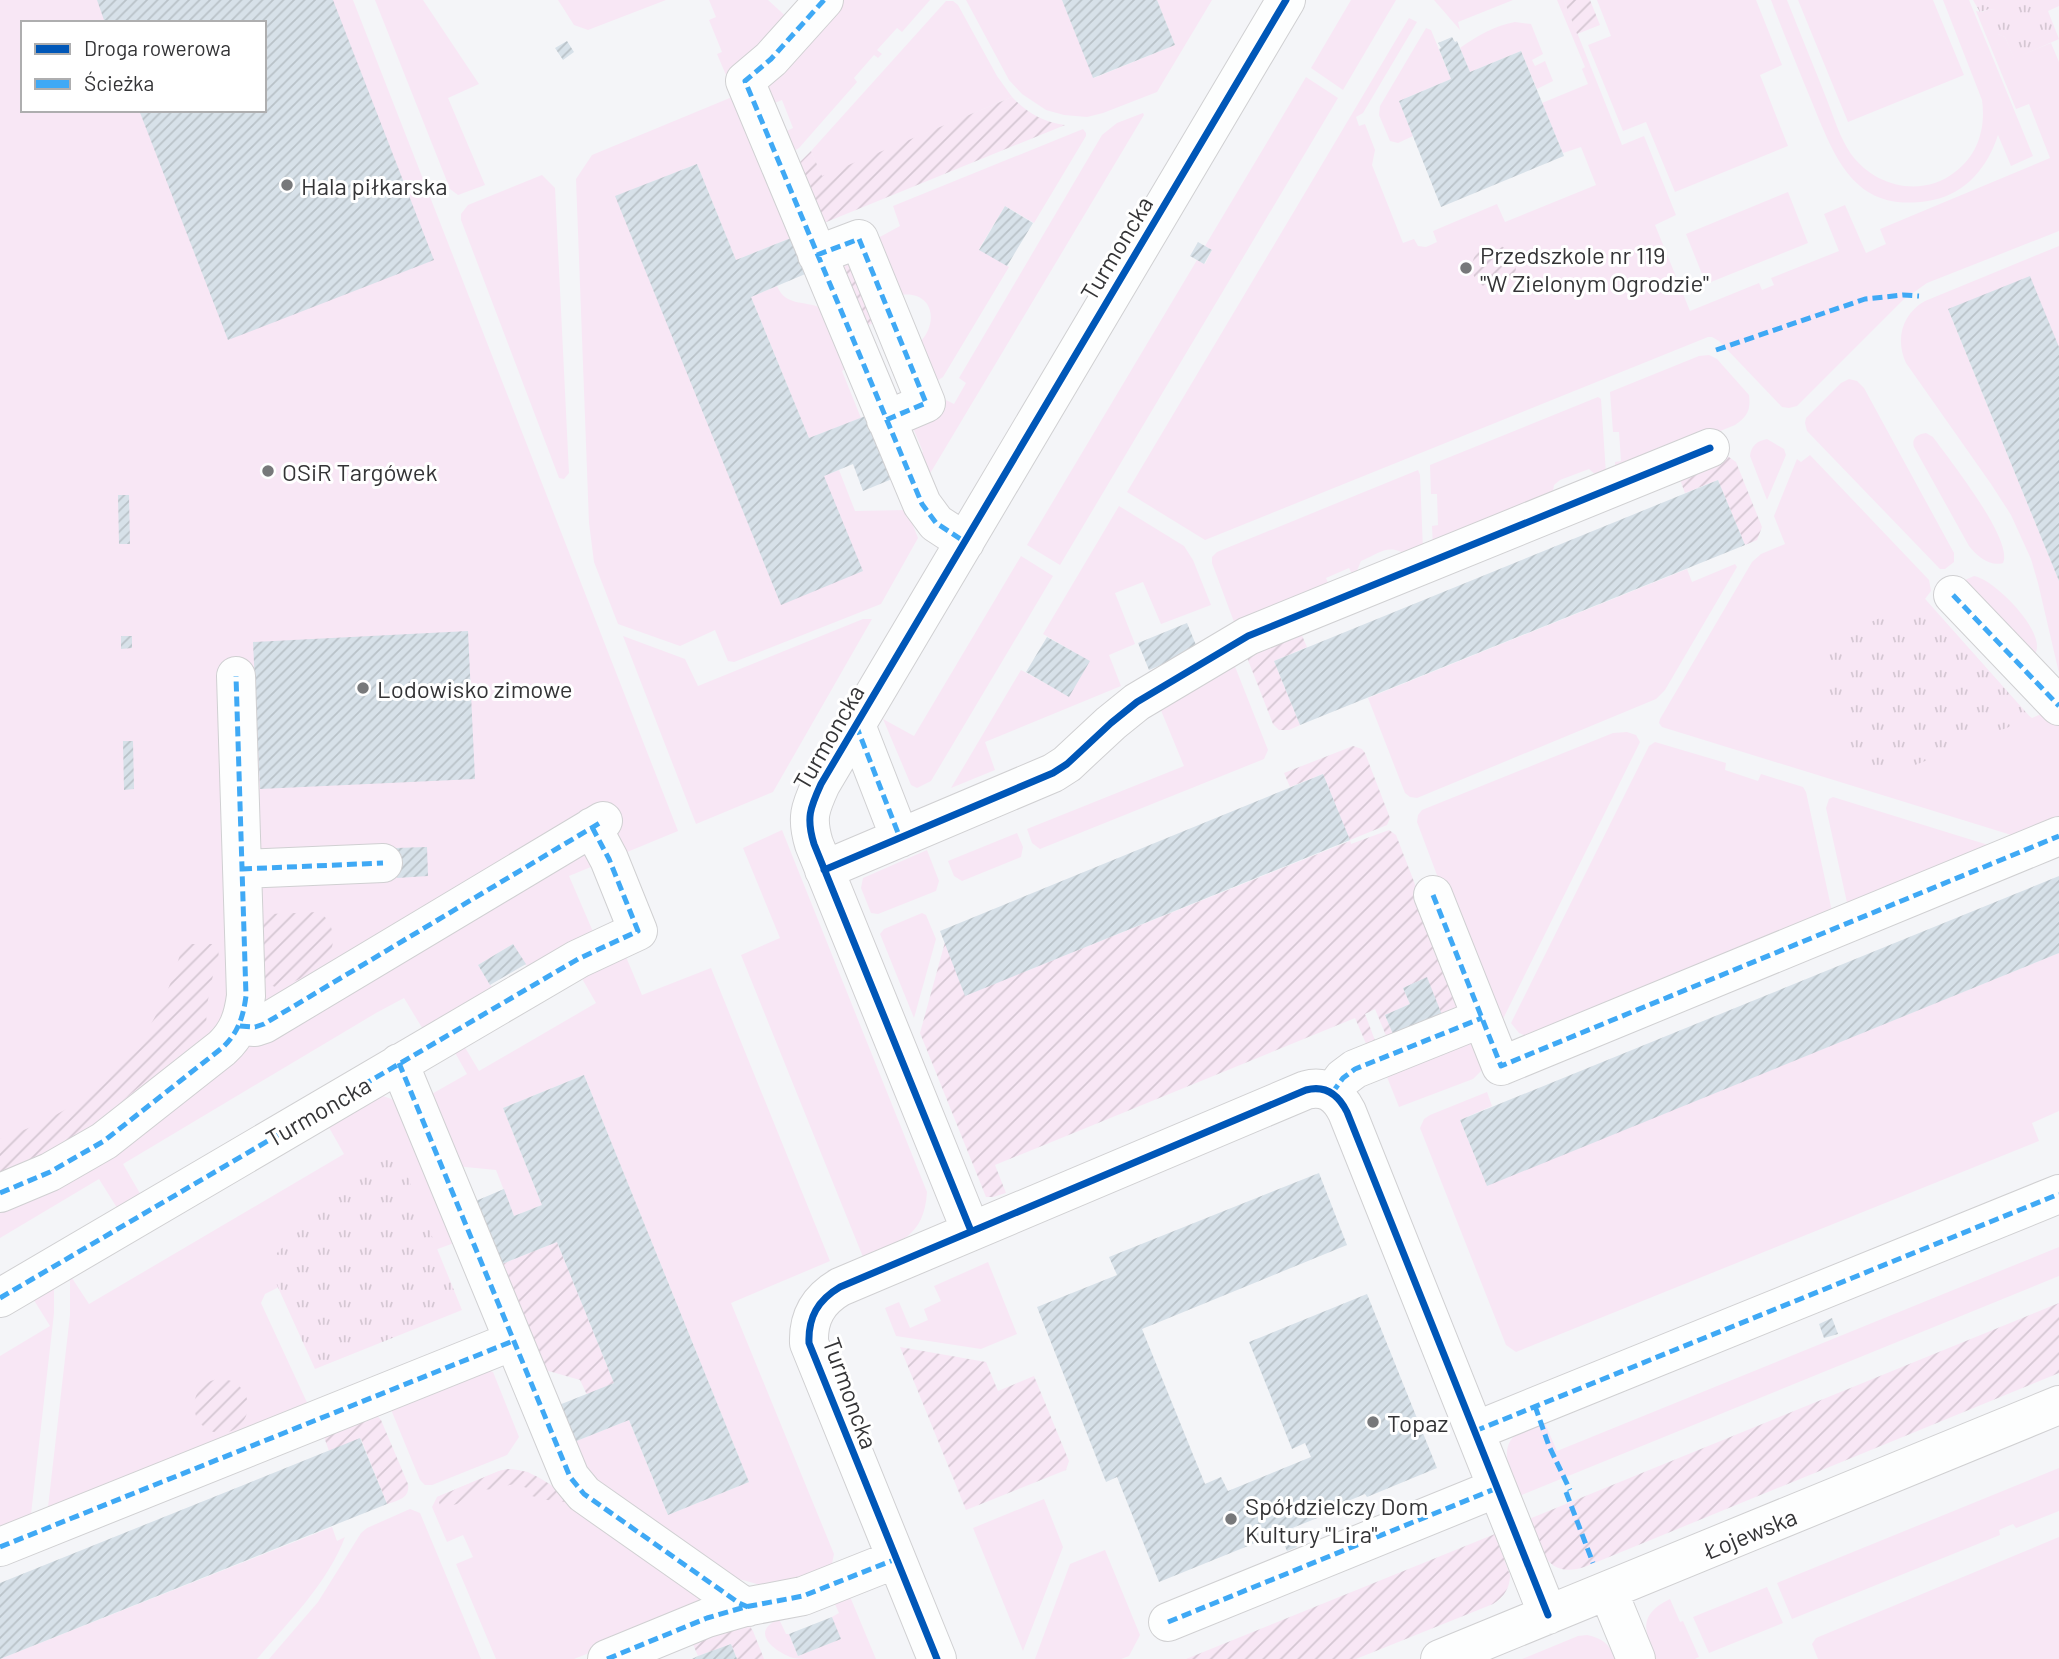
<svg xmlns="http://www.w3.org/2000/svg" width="2059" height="1659" font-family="Barlow,sans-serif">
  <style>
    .grass { fill: #f8e7f5; fill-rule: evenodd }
    .park { fill: url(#park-tufts) }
    .garden { fill: url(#garden-furrows) }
    .building { fill: url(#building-hatch) }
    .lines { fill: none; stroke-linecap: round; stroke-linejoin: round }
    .minor-casing { stroke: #d0d0d2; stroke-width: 40 }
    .minor { stroke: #fdfefe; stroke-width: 38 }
    .quiet { stroke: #3fa9f5; stroke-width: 5; stroke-dasharray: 10 5; stroke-linecap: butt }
    .cycleway-casing { stroke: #fff; stroke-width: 11 }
    .cycleway { stroke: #0057b8; stroke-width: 7 }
    .poi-dot { fill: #77787a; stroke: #fff; stroke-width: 2.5 }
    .labels { text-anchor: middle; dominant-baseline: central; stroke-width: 6; stroke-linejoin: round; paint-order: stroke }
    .poi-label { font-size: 24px; fill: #343436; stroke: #fff; text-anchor: start }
    .street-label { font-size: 24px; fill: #343436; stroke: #fff }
  </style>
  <defs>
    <pattern id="park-tufts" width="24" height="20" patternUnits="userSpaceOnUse" patternTransform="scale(1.75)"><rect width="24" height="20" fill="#f8e7f5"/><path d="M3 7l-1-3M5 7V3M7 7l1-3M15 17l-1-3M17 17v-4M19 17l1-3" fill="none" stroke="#d5c7d3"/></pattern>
    <pattern id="garden-furrows" width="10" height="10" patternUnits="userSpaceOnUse" patternTransform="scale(1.75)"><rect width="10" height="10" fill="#f8e7f5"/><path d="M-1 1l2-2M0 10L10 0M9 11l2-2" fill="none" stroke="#d5c7d3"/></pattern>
    <pattern id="building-hatch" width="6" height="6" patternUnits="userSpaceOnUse" patternTransform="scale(1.75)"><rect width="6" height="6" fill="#d7e1e9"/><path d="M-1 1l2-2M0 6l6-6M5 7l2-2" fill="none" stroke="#b9c2c8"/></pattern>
  </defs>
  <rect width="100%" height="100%" fill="#f4f5f8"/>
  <path class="grass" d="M0,0H353L678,831L569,876L594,934L528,968L513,944L478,965L494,991L424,1031L404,998L376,1013L123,1164L142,1197L119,1211L99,1179L0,1238ZM23,23H264V110H23Z
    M375,0H423L479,84L448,98L485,185L458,195L450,189Z
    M558,0H666L588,30L574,25Z
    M709,0H768L791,21L729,82L717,54L722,52L709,20L716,17Z
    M839,0H930L902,32L897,28L877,50L882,54L878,58L874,55L854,78L857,82L799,148L794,151L778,135L793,128L782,100L767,106L761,86Z
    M966,0H1062L1094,78L1175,45L1157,0H1212L1157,92L1103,113L1087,117L1064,115L1046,110L1022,94L1009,80Z
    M1351,0H1396L1343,90L1311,68Z
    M1434,0H1513L1458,22L1460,30Z
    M1557,0H1564L1622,145L1644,136L1676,215L1655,225L1690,311L1759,283L1762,290L1774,285L1771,278L1839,251L1824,214L1845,205L1866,253L1886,244L1880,229L2050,158L2029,104L2016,109L1976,11L1982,12L1989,9L1995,10L1998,34L2005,37L2014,58L2051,43L2059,62V231L1927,283L1903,300L1797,406L1789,408L1782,407L1719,341L1712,337H1708L1205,540L1127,492L1409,18L1417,22L1363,113L1356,117L1359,126L1365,124L1375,150L1372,165L1403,243L1414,239L1418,246L1426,247L1437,242L1433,231L1497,204L1505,222L1596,185L1581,147L1563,153L1542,103L1588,84L1582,69L1585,67Z
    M1597,0H1756L1782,65L1760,75L1788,146L1675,192L1646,122L1623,131L1588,45L1611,36Z
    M1771,0H1787C1800,33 1814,67 1827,100C1834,118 1840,138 1851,154C1875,187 1922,198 1955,172C1978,155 1986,128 1982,100L1943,0H1969L2033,156L2011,166L1998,135C1988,166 1967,193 1933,200C1852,216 1834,155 1809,95C1796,63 1783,32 1771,0Z
    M1798,0H1933L1964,75L1848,122Z
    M946,1H953L958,5L997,76L1012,97L822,177L811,151Z
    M1515,22L1531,24L1543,54L1532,60L1535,66L1545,61L1553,81L1537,89L1521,51L1470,72L1460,48C1477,36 1494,26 1515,22Z
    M1426,28L1431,30L1451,79L1399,101L1413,136L1398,143L1390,141L1379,115L1380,106Z
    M1306,77L1338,98L1060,565L1027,545L1197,260L1205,264L1212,250L1205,246Z
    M737,95L796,236L736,260L697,164L616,196L824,476L839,470L855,511L907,510L918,538L881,604L734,662L728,661L715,630L680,646L618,624L594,562L589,523L576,179L592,155Z
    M1143,113L1144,115L925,482L915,456L923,452L911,423L937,411L946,400L954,404L966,383L959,378L1102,135L1117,123Z
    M1083,129L1086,133V136L1034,223L1005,206L979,249L1009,267L943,377L937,381L916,346C942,324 933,287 896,296L878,238L900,226L893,206Z
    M542,175L555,188L569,473L564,479L559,478L461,220V214L468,205Z
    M1788,192L1808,243L1706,284L1686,234Z
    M2059,246V347L1948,309L2059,581V673L2038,583L2031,559L2011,515L1991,484L1906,363C1895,339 1902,314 1925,301Z
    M777,286C786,307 804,300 821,308L848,367L842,371L861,418L809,438L751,297Z
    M1709,355L1717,359L1749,395C1751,410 1747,417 1735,425L1615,474V462L1621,461L1619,432H1613L1610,392L1699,356Z
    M1849,379L1857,381L1864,388L1954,553V562L1945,569H1940L1807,431L1805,423L1806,418L1841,383Z
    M1598,397L1601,399L1606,474L1599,478L1589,469L1560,480L1554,485L1552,498L1433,548L1432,526L1438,525L1437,494H1431L1430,465Z
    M1926,433L1933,437C1948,458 2014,540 2003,563C1990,567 1977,556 1969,546L1914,447C1911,438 1918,434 1926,433Z
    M1767,439L1784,449L1786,455L1767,500L1750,456C1751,446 1757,441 1767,439Z
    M1810,455L1929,580L1931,591L1925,599L2029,716L2032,718L2048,711L2059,723V826L2021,838L1662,727L1659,723L1660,719L1752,562L1761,554L1785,544L1774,516L1797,459L1801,462Z
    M1418,470L1420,475L1423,550L1407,555C1388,543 1380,553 1361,561L1354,578L1349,568L1326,578L1331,590L1234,622L1212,563V557L1217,552Z
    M1119,506L1184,546L1193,560L1211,605L1161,624L1143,582L1115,593L1135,644L1109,655L1121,686L985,742L995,770L951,788L1021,670L1069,696L1089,661L1043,634Z
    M1021,556L1053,576L931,781L917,788L911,785L883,719L914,736Z
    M1735,564L1737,567L1665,690L1656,699L1417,798L1410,797L1405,793L1368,698L1687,569L1692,582Z
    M1974,576C1994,579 2048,633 2035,654L1963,584L1965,580Z
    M863,619H872L773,792L696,824L623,636L685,659L698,686Z
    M1234,664L1268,750L1264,759L1040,849L1032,843L1027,829L1184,766L1160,708Z
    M1627,732L1636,735L1640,742L1503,1019L1493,1024L1417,822L1418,815L1422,810L1613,733Z
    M1655,742L1726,763L1725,770L1758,781L1761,774L1803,787L1806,792L1833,916L1531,1038L1519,1033L1511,1023L1649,746Z
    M1833,797L1998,848L1848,907L1826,808L1829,799Z
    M782,830L927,1192C924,1238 899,1242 863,1257L741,955L780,938L743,848Z
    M1017,833L1023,847L1021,857L962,881L954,876L948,861Z
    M927,850L939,881L936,891L878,914L871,913L861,888L863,878Z
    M922,913L926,915L936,939L914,1018L880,934L884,929Z
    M624,952L642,995L711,968L830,1261L731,1303L834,1554L832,1564L771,1588L721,1574L582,1476L569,1444L629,1420L668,1515L749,1482L584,1075L503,1108L542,1205L514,1216L496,1170L455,1166L430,1095L467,1074L453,1049L463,1044L479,1071L596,1003L580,975Z
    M2059,953V1111L2032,1123L2039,1141L1516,1352L1506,1345L1420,1128L1424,1119L1430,1115L1487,1092L1492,1106L1460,1120L1487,1185Z
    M1453,1041L1474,1043L1484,1068L1473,1079L1399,1107L1385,1072Z
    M380,1095L400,1102L454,1243L397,1264L289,1282L265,1294L261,1303L310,1409L47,1516L70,1315V1275L89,1304L344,1154L327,1124Z
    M2059,1247V1276L1519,1496C1512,1477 1496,1448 1518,1433C1526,1428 1536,1425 1544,1421L1557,1451Z
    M988,1262L1017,1334L981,1349L896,1336L885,1308L899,1302L910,1328L928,1320L924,1309L941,1301L934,1286Z
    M54,1285V1313L30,1523L0,1535V1356L50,1326L32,1297Z
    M488,1370L493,1372L519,1437L507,1455L432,1485H425L420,1480L392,1412V1408Z
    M2059,1468V1511L2016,1528L2013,1524L1999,1530L2000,1535L1792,1619L1777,1583Z
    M508,1469L528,1472L700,1596L699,1604L689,1613L574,1659H496L456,1564L473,1557L463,1535L447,1542L432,1507L437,1497L499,1471Z
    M1044,1499L1063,1547L1023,1651L973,1528Z
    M410,1509L420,1513L481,1659H269L318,1602L361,1533L367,1528Z
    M332,1527L337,1541L345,1537C327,1584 289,1621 257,1659H0Z
    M2059,1537V1659H1818L1812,1644L1816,1638Z
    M1105,1550L1140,1635L1129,1656L1121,1659H1035L1070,1564Z
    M1767,1587L1783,1623L1709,1653L1693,1617Z
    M845,1597L851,1599L876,1659C856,1659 835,1659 815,1659C808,1659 799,1659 793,1658C774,1651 749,1632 779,1619L786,1634H789L798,1656L840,1639L832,1617L839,1613L834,1602Z
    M1670,1599L1680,1622L1683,1621L1699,1657L1695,1659H1655C1645,1632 1637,1615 1670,1599Z
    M1587,1635C1602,1638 1610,1644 1615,1659H1522L1578,1636Z"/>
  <path class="park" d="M1973,0H2059V6L2048,11L2059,39L2014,59L2005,37C1991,33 1987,22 1995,10L1989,9L1980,12Z
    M1925,599L2031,718L1866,785L1812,647Z
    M392,1138L462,1310L315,1369L267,1263Z"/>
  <path class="garden" d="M1564,0H1590L1600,25L1577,34Z
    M1012,97C1027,113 1043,122 1065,125L819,225L798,164L811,151L822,176Z
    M1472 267a22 22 0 1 1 44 0a22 22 0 1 1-44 0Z
    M851,254L878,321L862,328L835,261Z
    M1726,455L1736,462L1762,527L1757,540L1745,545L1718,480L1685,493L1679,477Z
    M1300,631L1307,647L1274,661L1300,725L1289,730H1279L1273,724L1246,655Z
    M1353,746L1362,749L1365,753L1390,818L1387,825L1350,840L1351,844L1389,830L1396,835L1462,1006L1444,1020L1426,978L1403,988L1410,1004L1385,1015L1395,1039L1387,1038L1375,1009L1365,1014L1376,1043L1367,1046L1355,1018L995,1165L1006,1193L993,1197H986L920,1033L945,942L966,995L1350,841L1323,774L1290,787L1284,773Z
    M319,912C336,923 337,946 325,962C319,970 292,983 282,987H275L265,982L262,918L270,914Z
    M183,944H218L219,962L213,975L206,1010L207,1032C164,1063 127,1101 83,1130C58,1148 28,1160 0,1172V1139C101,1104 155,1048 183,944Z
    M557,1242L614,1383L587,1395L580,1380L538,1368L497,1266Z
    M2059,1303V1373L1587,1566C1546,1581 1541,1549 1529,1519Z
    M900,1347L986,1362L998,1391L1034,1376L1069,1461L1066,1470L966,1510Z
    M194 1406a27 27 0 1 1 54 0a27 27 0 1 1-54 0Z
    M375,1413L381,1420L408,1484C410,1498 399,1500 387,1504L361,1439L329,1451L324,1437Z
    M508,1469C535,1469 555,1489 576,1503L547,1500L528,1495L530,1489L515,1484L504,1486L502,1490L477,1489L457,1504L441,1508L437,1497L499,1471Z
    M1495,1534L1510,1575C1510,1588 1504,1597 1493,1604L1356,1659H1186Z
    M747,1622L753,1631L764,1659H737L731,1644L698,1656L692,1642Z"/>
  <path class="building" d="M97,0H333L434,260L228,340L139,110H264V23H105Z
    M1062,0H1157L1175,45L1093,78Z
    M1452,37L1455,42L1457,41L1470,72L1521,51L1564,156L1441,207L1399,101L1451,79L1439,49L1441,48L1438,43Z
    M567,41L574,52L563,60L555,48Z
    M697,164L736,260L796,236L810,272L751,297L809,438L868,415L892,479L863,491L853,464L824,476L863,571L781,605L615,196Z
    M1005,206L1033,223L1007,266L979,250Z
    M1198,242L1212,250L1204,264L1190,256Z
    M2030,276L2059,347V581L1948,309Z
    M1718,480L1745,545L1300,725L1274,661Z
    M118,495H129L130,544H119Z
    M1187,623L1198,650L1149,670L1138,643Z
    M468,631L475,779L260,789L253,642Z
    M121,636H132V648L121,649Z
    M1047,637L1090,661L1069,697L1026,672Z
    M123,741H133L134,789L124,790Z
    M1323,774L1350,840L965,996L940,931Z
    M427,847L428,876L397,878L396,848Z
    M2059,876V953L1487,1186L1460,1120Z
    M513,944L526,964L490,985L478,965Z
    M1427,977L1444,1020L1395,1039L1385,1015L1410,1004L1403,988Z
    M584,1075L749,1482L668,1515L629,1420L569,1444L554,1407L614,1383L557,1242L497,1266L471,1203L504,1189L514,1216L542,1205L503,1108Z
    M1319,1173L1347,1245L1142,1329L1205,1484L1221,1477L1228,1491L1311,1457L1305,1443L1292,1449L1249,1342L1367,1294L1437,1468L1367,1497L1365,1494L1331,1508L1332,1512L1159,1582L1117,1477L1106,1482L1037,1307L1117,1275L1109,1257Z
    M1832,1318L1838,1334L1824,1338L1819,1324Z
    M360,1438L387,1504L0,1659V1583Z
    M1293,1538L1297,1547L1287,1551L1283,1542Z
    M832,1617L841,1639L798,1656L789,1634Z
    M731,1644L737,1659H692L698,1656Z"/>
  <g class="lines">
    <defs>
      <path id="minor" d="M824,0L771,59L745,81L922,504L936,523L965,542
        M817,255L859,239L926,403L886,420
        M1953,595L2059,706
        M856,725L900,838
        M242,869L383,863
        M824,870L1053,773L1067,764L1111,723L1137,702L1248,636L1710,448
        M1433,895L1501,1066L2059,836
        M240,1026L255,1027L264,1024L603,821
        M399,1063L570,1477L584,1494L739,1603L748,1607
        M1332,1093L1343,1078L1355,1069L1482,1018
        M0,1193L50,1172L104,1141L222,1048C238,1033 243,1018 246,996L236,676
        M971,1231L814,844C806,818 810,808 821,784L1286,0
        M0,1298L578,959L638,931L609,859L592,827
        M1475,1431L2059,1194
        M0,1547L513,1341
        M1608,1591L1636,1659
        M1168,1622L1497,1488
        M607,1659L707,1618L745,1607L803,1596L896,1559
        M937,1659L809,1343C808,1317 818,1300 840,1287L1306,1090C1325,1085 1338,1094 1347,1112L1548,1615
        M1440,1659L2059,1405"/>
    </defs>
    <use href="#minor" class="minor-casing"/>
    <use href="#minor" class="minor"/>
    <path class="quiet" d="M824,0L771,59L745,81L922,504L936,523L965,542
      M817,255L859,239L926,403L886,420
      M1716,350L1865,299L1903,295L1919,296
      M1953,595L2059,706
      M856,725L900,838
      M242,869L383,863
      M1433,895L1501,1066L2059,836
      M240,1026L255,1027L264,1024L603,821
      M399,1063L570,1477L584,1494L739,1603L748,1607
      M1332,1093L1343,1078L1355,1069L1482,1018
      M0,1193L50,1172L104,1141L222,1048C238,1033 243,1018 246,996L236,676
      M0,1298L578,959L638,931L609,859L592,827
      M1535,1406L1549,1446L1570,1490
      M1475,1431L2059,1194
      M1566,1492L1593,1563
      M0,1547L513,1341
      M1168,1622L1497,1488
      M607,1659L707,1618L745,1607L803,1596L896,1559"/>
    <defs>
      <path id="cycleway" d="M824,870L1053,773L1067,764L1111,723L1137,702L1248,636L1710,448
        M971,1231L814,844C806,818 810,808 821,784L1286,0
        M937,1659L809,1343C808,1317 818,1300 840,1287L1306,1090C1325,1085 1338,1094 1347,1112L1548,1615"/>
    </defs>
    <use href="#cycleway" class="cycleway-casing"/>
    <use href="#cycleway" class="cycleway"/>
  </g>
  <g class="poi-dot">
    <circle cx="287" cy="185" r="7"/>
    <circle cx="1466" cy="268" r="7"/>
    <circle cx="268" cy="471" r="7"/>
    <circle cx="363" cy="688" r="7"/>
    <circle cx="1373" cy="1422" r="7"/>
    <circle cx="1231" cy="1519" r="7"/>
  </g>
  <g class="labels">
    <g class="poi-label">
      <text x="301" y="185">Hala piłkarska</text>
      <text x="1480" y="254">Przedszkole nr 119<tspan x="1480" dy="28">"W Zielonym Ogrodzie"</tspan></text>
      <text x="282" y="471">OSiR Targówek</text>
      <text x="377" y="688">Lodowisko zimowe</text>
      <text x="1387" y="1422">Topaz</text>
      <text x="1245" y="1505">Spółdzielczy Dom<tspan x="1245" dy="28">Kultury "Lira"</tspan></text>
    </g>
    <g class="street-label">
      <text transform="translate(1116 248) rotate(-59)">Turmoncka</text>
      <text transform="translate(828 737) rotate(-60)">Turmoncka</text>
      <text transform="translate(318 1111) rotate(-30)">Turmoncka</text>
      <text transform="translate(851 1393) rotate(70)">Turmoncka</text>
      <text transform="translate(1750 1533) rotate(-22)">Łojewska</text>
    </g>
  </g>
  <rect x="21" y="21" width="245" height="91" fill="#ffffff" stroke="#aeaeaf" stroke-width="2"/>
  <rect x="35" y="44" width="35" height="10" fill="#0057b8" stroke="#aeaeaf" stroke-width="2"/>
  <text x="84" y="56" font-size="21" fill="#343436">Droga rowerowa</text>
  <rect x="35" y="79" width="35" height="10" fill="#3fa9f5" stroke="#aeaeaf" stroke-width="2"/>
  <text x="84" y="91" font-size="21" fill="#343436">Ścieżka</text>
</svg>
